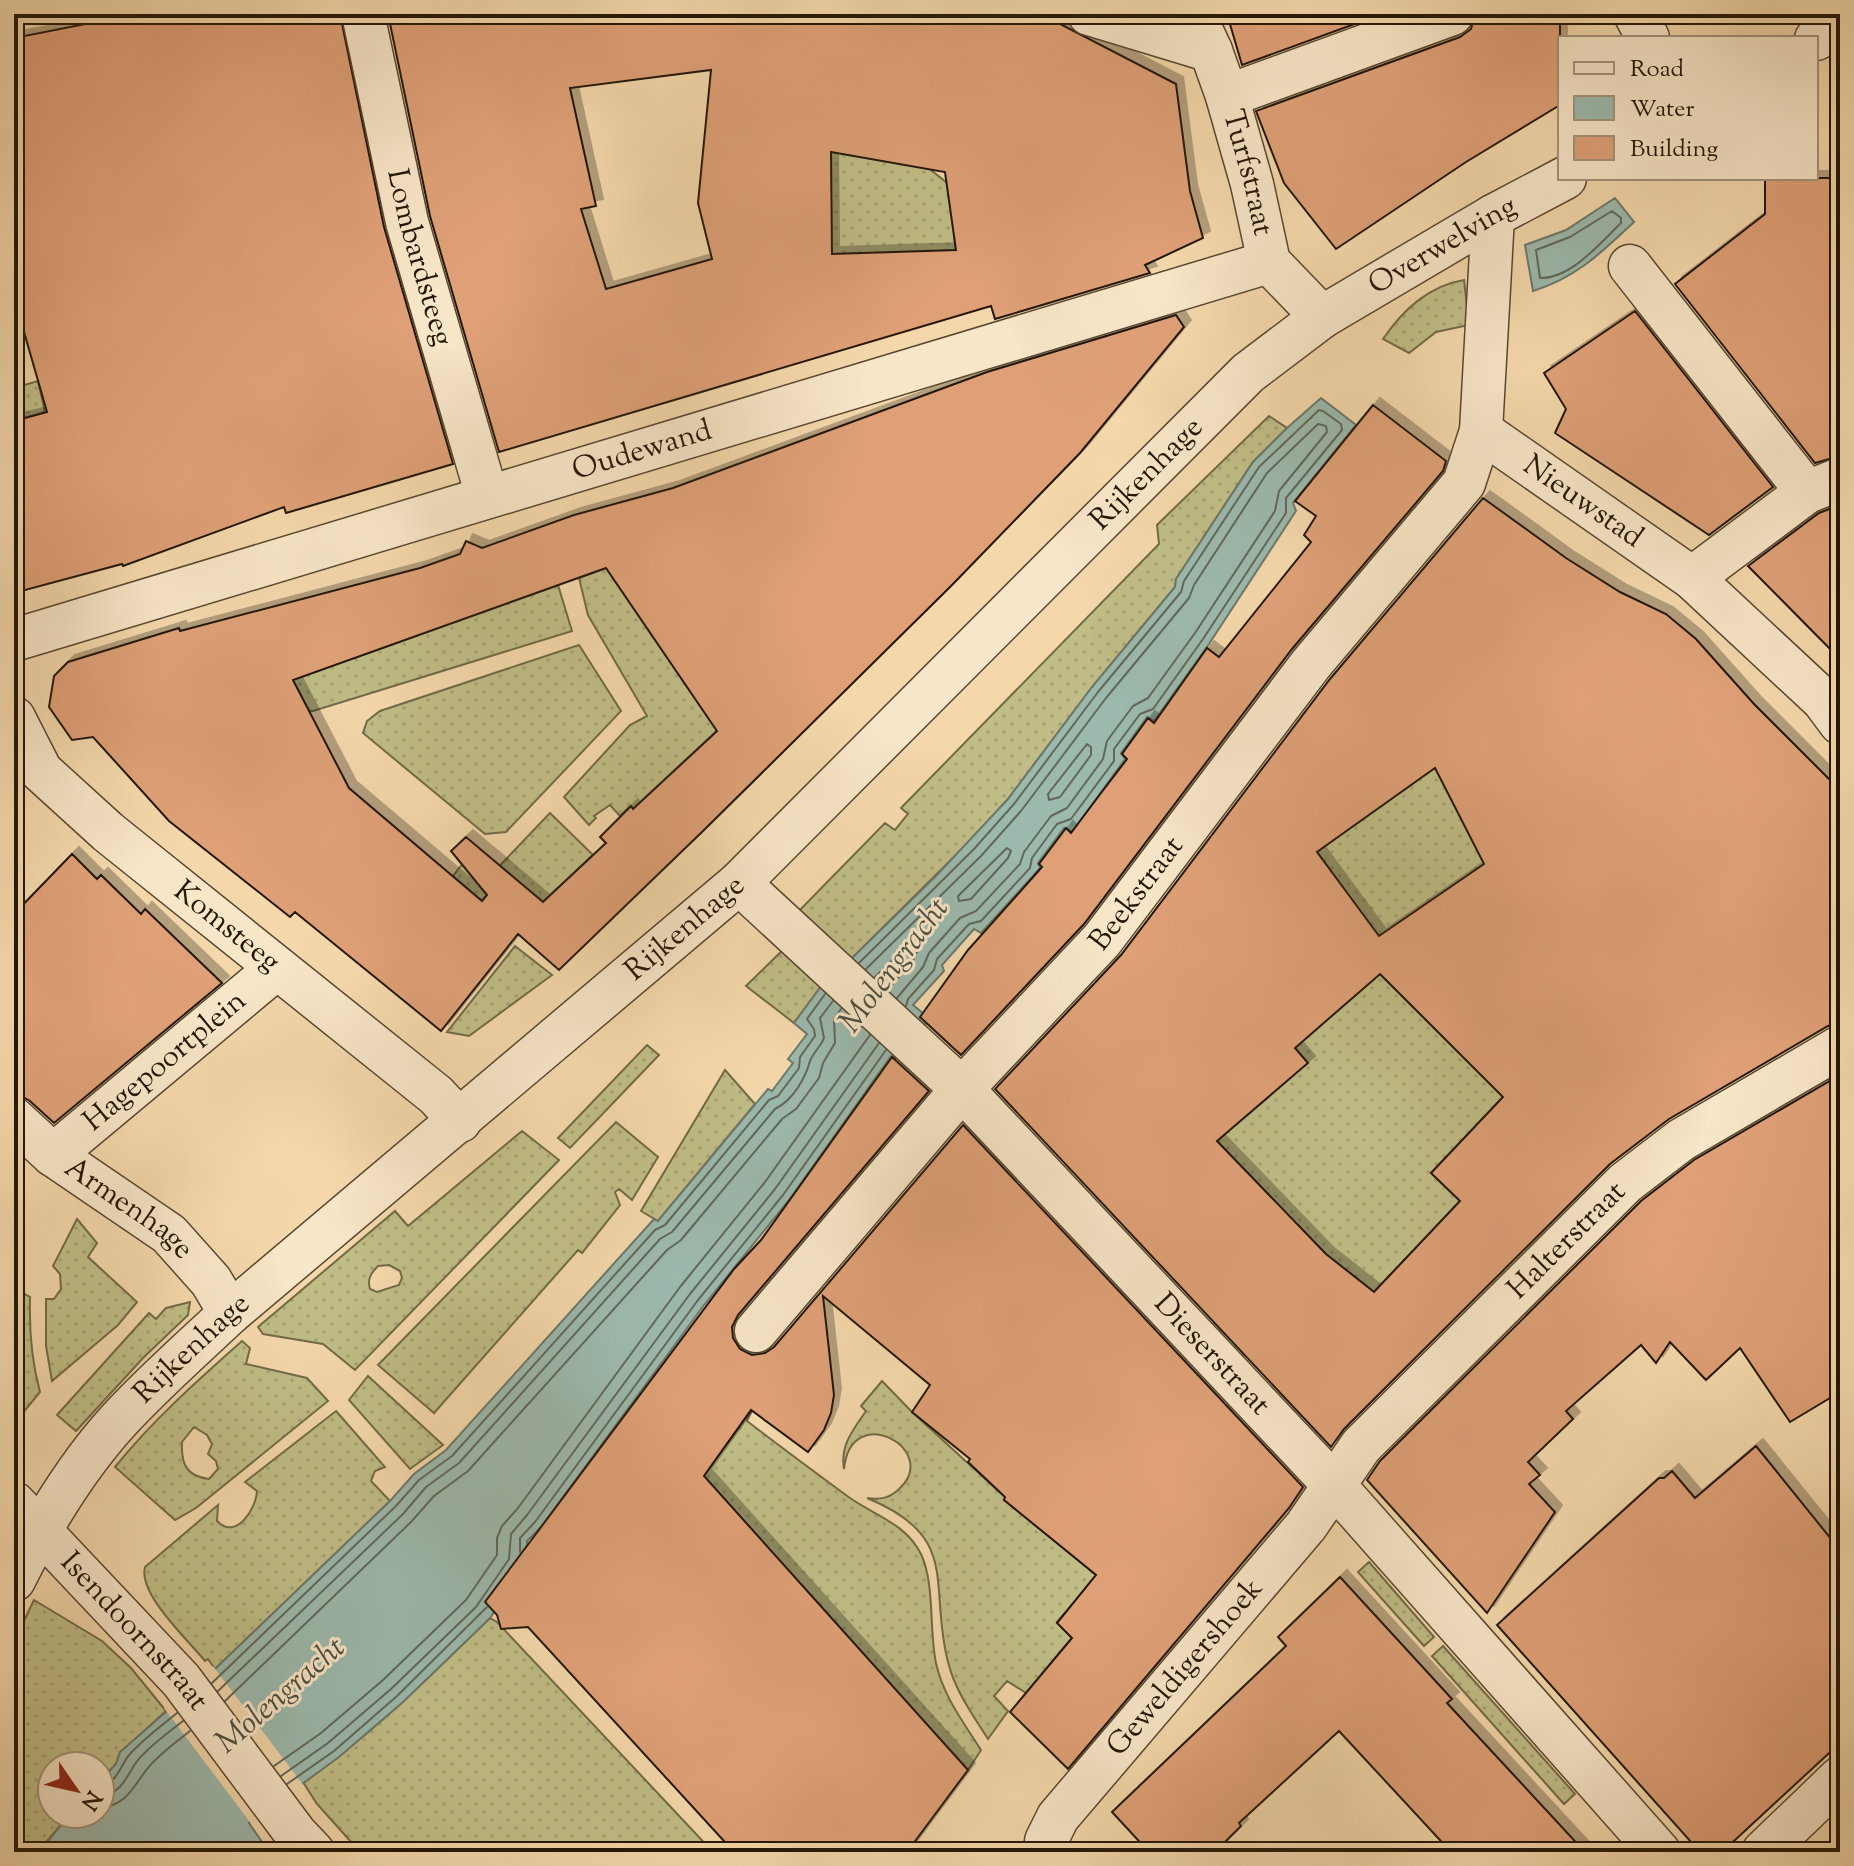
<svg xmlns="http://www.w3.org/2000/svg" width="1854" height="1866" font-family="'Sorts Mill Goudy',serif">
  <style>
    .grass { fill: url(#grass-dots); stroke: #726a47; stroke-width: 2; fill-rule: evenodd }
    .water { fill: #9cb9ad; stroke: #6c786b; stroke-width: 2 }
    .pier { fill: #f4d8ab }
    .lines { fill: none; stroke-linecap: round; stroke-linejoin: round }
    .shore { stroke: #60685a; stroke-width: 2 }
    .building { fill: #dfa077; stroke: #231708; stroke-width: 2; fill-rule: evenodd; filter: url(#shadow) }
    .street-casing { stroke: #574731; stroke-width: 45 }
    .street { stroke: #f8e6c8; stroke-width: 42 }
    .labels { text-anchor: middle; dominant-baseline: central; stroke-width: 6; stroke-linejoin: round; paint-order: stroke }
    .street-label { font-size: 30px; fill: #231708; stroke: #f8e6c8 }
    .water-label { font-size: 32px; font-style: italic; fill: #4d5042; stroke: #f8e6c8 }
  </style>
  <defs>
    <pattern id="grass-dots" width="8" height="8" patternUnits="userSpaceOnUse" patternTransform="scale(2)"><rect width="8" height="8" fill="#c0bd86"/><path d="M2 2h.1M6 6h.1" fill="none" stroke="#a5a272" stroke-width="1.8" stroke-linecap="round"/></pattern>
    <filter id="shadow"><feDropShadow dx="7" dy="-7" stdDeviation="0" flood-color="#0004"/></filter>
  </defs>
  <rect width="100%" height="100%" fill="#f4d8ab"/>
  <filter id="stains"><feTurbulence type="fractalNoise" baseFrequency=".0025" numOctaves="4"/><feColorMatrix values="0 0 0 0 .2 0 0 0 0 .09 0 0 0 0 .02 0 0 0 .5 -.17"/></filter>
  <radialGradient id="worn" r=".72"><stop offset=".6" stop-color="#630" stop-opacity="0"/><stop offset="1" stop-color="#630" stop-opacity=".3"/></radialGradient>
  <path class="grass" d="M823,150L927,167L961,194L954,237L956,250L875,271L874,253L832,254Z
    M1464,280L1469,325L1436,332L1409,353L1383,339C1403,310 1428,286 1464,280Z
    M38,381L45,412L14,421V388Z
    M1269,416L1287,428L1253,462L1176,579L1175,587L1092,687L1008,799L968,843L846,964L794,916L885,823L895,830L908,814L901,808L1159,544L1157,525Z
    M606,568L717,731L636,812L630,806L620,816L610,805L594,816L596,818L589,825L564,797L630,725L647,716L588,615L579,578Z
    M558,585L572,631L313,711L198,703L357,657Z
    M579,645L621,711L506,832L485,834L363,733L367,721L380,711Z
    M1459,741L1486,867L1300,1043L1380,974L1503,1097L1431,1173L1460,1201L1374,1292L1337,1263L1240,1358L1210,1327L1306,1236L1103,1089L1354,903L1313,846Z
    M550,813L593,855L543,902L506,871L482,901L453,876L467,858L489,877Z
    M515,946L552,975L469,1036L447,1032Z
    M787,946L825,981L794,1023L746,986Z
    M647,1045L659,1055L570,1148L558,1138Z
    M725,1070L755,1104L658,1221L641,1211Z
    M616,1122L658,1157L632,1200L619,1189L615,1192L620,1205L582,1253L578,1250L434,1413L378,1365Z
    M522,1131L559,1160L355,1370L323,1344L263,1334L258,1327L395,1211L408,1226ZM389,1265L400,1271L402,1278L399,1285L377,1292L370,1289C367,1279 371,1273 378,1266Z
    M77,1219L97,1243L88,1257L137,1302L118,1325L52,1381L46,1346V1299H54L61,1289L60,1274L53,1266Z
    M14,1281L21,1283L23,1293L30,1297C29,1330 31,1359 40,1392L14,1424Z
    M190,1302L188,1315L143,1358L76,1431L57,1415L149,1313L156,1319L166,1308Z
    M242,1341L250,1348L246,1364L307,1378L328,1401L196,1508L175,1520L115,1467C153,1420 197,1381 242,1341ZM194,1427L207,1435L212,1444L208,1454L216,1461L218,1469L209,1479C186,1476 181,1464 182,1442Z
    M368,1376L443,1445L410,1469L349,1400Z
    M882,1381L912,1412L1005,1497L1004,1500L1113,1588L1077,1599L1057,1622L1072,1638L1026,1693L1007,1681L994,1696L1008,1711L988,1739C973,1715 955,1691 948,1662C928,1584 962,1537 867,1498C881,1500 891,1498 901,1487C939,1449 851,1400 844,1469C840,1445 853,1430 866,1411L861,1406Z
    M753,1408L747,1421C781,1447 816,1473 850,1498C876,1516 906,1524 921,1554C935,1584 929,1630 936,1663C943,1696 964,1723 981,1750L968,1770L712,1486L700,1481Z
    M336,1411L385,1467L375,1471L371,1481L390,1501L215,1669L208,1659L205,1661C188,1640 138,1594 145,1567L218,1505L217,1521C236,1541 256,1509 257,1491L245,1482Z
    M1369,1562L1434,1637L1424,1646L1358,1572Z
    M34,1600L102,1641L131,1668L166,1711L121,1752L116,1764L100,1781V1766H52V1814H70L38,1852H14V1642Z
    M490,1618L497,1622L713,1852H360L317,1804L303,1782C372,1735 430,1676 490,1618Z
    M1443,1646L1575,1794L1564,1804L1432,1656Z"/>
  <path class="water" d="M1615,198L1634,222C1602,252 1576,278 1533,291L1525,245L1566,230Z
    M1321,398L1356,425L1293,503L1296,511L1209,644L1154,721L1147,717L1121,753L1125,759L1072,832L1064,828L1038,863L1040,868L981,933L974,929L942,965L944,971L913,1005L930,1019L896,1058L891,1056L789,1200L704,1305L541,1527L527,1541L528,1563L490,1618L403,1702L339,1757L249,1823L264,1845L257,1852H39L70,1814H100V1781L116,1764L120,1752L215,1669L390,1501L414,1474L446,1450L654,1219L658,1221L768,1089L772,1091L793,1063L788,1059L807,1034L794,1023L825,981L846,964L936,876L1008,799L1092,687L1175,587L1176,579L1253,462L1287,428Z"/>
  <path class="pier" d="M213,1666L304,1786L254,1824L268,1846L164,1708Z"/>
  <g class="lines">
    <path class="shore" d="M1612,211L1621,218V223C1600,243 1571,279 1540,278L1536,250L1570,237Z
      M1087,744L1091,747V755L1060,797L1049,800L1048,794Z
      M1007,848L1011,851L1008,858L971,899L959,901L958,896Z
      M859,963L974,849L1014,804L1098,692L1181,592L1184,581L1259,467L1319,410L1323,411L1341,424L1342,430L1286,498V513L1203,639L1153,709L1140,714L1114,749V761L1071,819L1057,824L1032,858L1030,868L981,921L969,924L937,959L934,970L908,999L906,1006
      M866,969L981,856L1021,811L1106,698L1189,598L1194,585L1267,473L1318,424L1326,426L1327,432L1279,491L1275,511L1195,633L1148,698L1133,706L1107,741L1103,759L1067,808L1051,816L1024,852L1020,864L976,911L960,918L929,953L923,967L897,998
      M875,977L915,938H920L922,942L912,962L888,989
      M520,1552V1538L535,1522L698,1300L783,1195L886,1050
      M212,1683L396,1506L419,1480L452,1456L655,1230L665,1225L769,1100L778,1096L799,1068L800,1057L815,1036L814,1029L807,1019L825,994
      M218,1691L403,1514L426,1487L459,1463L660,1239L672,1232L775,1109C793,1100 805,1079 810,1061C813,1053 821,1046 824,1038L820,1018L833,1001
      M225,1701L411,1522L434,1496L468,1471L667,1250L681,1240L782,1119L796,1109L819,1078L823,1063L835,1043L834,1019L841,1009
      M274,1766L321,1733L383,1680L466,1600L497,1555V1538L502,1526L518,1508L680,1287L765,1182L870,1035
      M281,1776L328,1743L391,1689L476,1607L509,1559L511,1534L527,1515L690,1294L775,1189L879,1043
      M287,1784L334,1751L397,1696L487,1607
      M100,1786C117,1784 120,1766 129,1755C142,1740 161,1726 177,1713
      M100,1796C120,1795 126,1778 135,1764C145,1749 169,1732 183,1721
      M100,1808C126,1806 133,1787 147,1769C158,1755 176,1742 190,1731"/>
  </g>
  <path class="building" d="M136,14H340L384,227L453,464L286,513L284,507L123,566L122,564L14,593V421L47,412L14,297V38Z
    M388,14H1041L1176,84L1190,191L1203,238L1145,265L1150,273L995,319L991,306L499,452L430,216ZM711,70L698,203L712,259L606,289L581,209L596,206L570,88ZM831,152L945,172L956,250L832,254Z
    M1227,14H1382L1242,65Z
    M1475,14H1560V105L1466,162L1336,249L1284,183L1256,111L1460,37L1471,29Z
    M1765,178H1840V456L1815,463L1675,284L1765,214Z
    M1635,311L1773,487L1709,535L1555,433L1566,409L1544,373Z
    M1176,315L1184,327L1080,453L951,586L704,830L559,970L518,934L441,1031L295,912L290,917L169,821L93,737L72,740L49,707L54,676L68,662L179,628L180,631L420,568L460,554L466,541L482,548L574,515L673,488L987,372ZM606,568L717,731L633,809L631,806L600,837L606,843L543,902L466,837L451,851L487,895L482,901L349,788L293,680Z
    M1373,405L1446,461L1443,471L1292,649L1084,924L961,1055L920,1017L968,950L1042,867L1039,864L1066,828L1071,833L1101,793L1127,759L1122,754L1148,718L1154,723L1207,648L1219,657L1311,542L1304,535L1316,516L1295,501Z
    M1483,498L1566,558L1620,592L1666,614L1696,639L1754,704L1840,790V1023L1828,1026L1669,1119L1610,1164L1344,1429L1331,1447L995,1089L1121,955L1330,679ZM1435,768L1484,864L1379,936L1317,852ZM1380,974L1503,1097L1431,1173L1460,1201L1374,1292L1326,1254L1217,1141L1308,1063L1295,1048Z
    M1840,505V659L1748,566L1819,513Z
    M72,854L97,879L101,875L141,914L145,909L222,983L54,1123L30,1101L14,1092V914Z
    M892,1057L929,1091L738,1315L732,1327L733,1338L740,1349L752,1355L765,1353L774,1347L963,1125L1303,1487L1289,1508L1068,1769L1010,1712L1072,1638L1057,1623L1096,1575L1004,1500L1005,1497L968,1462L970,1459L912,1412L930,1385L823,1296L834,1395L831,1413L824,1430L808,1452L751,1410L704,1476L968,1770L907,1852H734L528,1627L501,1629L497,1615L485,1602L734,1269L761,1240Z
    M1840,1075V1392L1790,1422L1740,1348L1706,1380L1670,1342L1656,1363L1641,1345L1566,1411L1573,1419L1528,1462L1540,1475L1529,1484L1555,1512L1487,1613L1367,1480L1380,1461L1641,1201L1694,1160Z
    M1756,1446L1840,1550V1743L1722,1852H1700L1497,1625L1659,1478H1664L1672,1471L1695,1498Z
    M1340,1577L1452,1699L1447,1703L1585,1852H1451L1339,1731L1239,1823L1241,1826L1215,1852H1149L1112,1812L1286,1646L1278,1637Z"/>
  <g class="lines">
    <defs>
      <g id="street">
        <path id="s1" d="M363,14L407,222L487,496"/>
        <path d="M1089,14L1211,51"/>
        <path id="s2" d="M1194,14L1211,51L1227,96L1252,184L1269,262L1322,317"/>
        <path d="M1635,14L1648,38"/>
        <path d="M1816,39L1840,25"/>
        <path d="M1227,96L1452,14"/>
        <path d="M1630,266L1807,492"/>
        <path id="s3" d="M1481,431L1692,578L1823,700L1840,723"/>
        <path d="M1692,578L1807,492L1840,479"/>
        <path id="s4" d="M14,640L1269,262"/>
        <path id="s5" d="M14,718L41,771L108,832L436,1095L460,1121"/>
        <path id="s6" d="M739,883L962,1089L1334,1485L1659,1852"/>
        <path id="s7" d="M14,1119L53,1155L169,1234L211,1281L230,1313"/>
        <path id="s8" d="M53,1155L277,968"/>
        <path id="s9" d="M756,1331L962,1089L1102,940L1311,664L1464,483L1481,431L1493,216"/>
        <path id="s10" d="M14,1503L181,1680L296,1834L313,1852"/>
        <path id="s11" d="M14,1580C42,1524 76,1467 119,1420C154,1382 193,1348 230,1313L739,883L1248,373L1322,317L1493,216L1565,178"/>
        <path id="s12" d="M1046,1852V1841L1058,1817L1306,1526L1361,1446L1625,1183L1681,1140L1840,1047"/>
        <path d="M1763,1852L1840,1778"/>
      </g>
    </defs>
    <use href="#street" class="street-casing"/>
    <use href="#street" class="street"/>
  </g>
  <g class="labels">
    <g class="street-label">
      <text stroke="none"><textPath href="#s2" startOffset="168">Turfstraat</textPath></text>
      <text stroke="none"><textPath href="#s11" startOffset="1966">Overwelving</textPath></text>
      <text stroke="none"><textPath href="#s1" startOffset="250">Lombardsteeg</textPath></text>
      <text stroke="none"><textPath href="#s4" startOffset="656">Oudewand</textPath></text>
      <text stroke="none"><textPath href="#s11" startOffset="1590">Rijkenhage</textPath></text>
      <text stroke="none"><textPath href="#s3" startOffset="124">Nieuwstad</textPath></text>
      <text stroke="none"><textPath href="#s9" startOffset="580">Beekstraat</textPath></text>
      <text stroke="none"><textPath href="#s5" startOffset="302">Komsteeg</textPath></text>
      <text stroke="none"><textPath href="#s11" startOffset="942">Rijkenhage</textPath></text>
      <text stroke="none"><textPath href="#s8" startOffset="146">Hagepoortplein</textPath></text>
      <text stroke="none"><textPath href="#s7" startOffset="146">Armenhage</textPath></text>
      <text stroke="none"><textPath href="#s12" startOffset="808">Halterstraat</textPath></text>
      <text stroke="none"><textPath href="#s11" startOffset="294">Rijkenhage</textPath></text>
      <text stroke="none"><textPath href="#s6" startOffset="668">Dieserstraat</textPath></text>
      <text stroke="none"><textPath href="#s10" startOffset="176">Isendoornstraat</textPath></text>
      <text stroke="none"><textPath href="#s12" startOffset="234">Geweldigershoek</textPath></text>
    </g>
    <g class="water-label">
      <text transform="translate(895 966) rotate(-53)">Molengracht</text>
      <text transform="translate(281 1696) rotate(-41)">Molengracht</text>
    </g>
  </g>
  <rect width="1854" height="1866" fill="none" stroke="#f4d8ab" stroke-width="48"/>
  <rect x="16" y="16" width="1822" height="1834" fill="none" stroke="#231708" stroke-width="4"/>
  <rect x="24" y="24" width="1806" height="1818" fill="none" stroke="#231708" stroke-width="2"/>
  <rect x="1558" y="36" width="260" height="144" fill="#f8e6c8" stroke="#a3937b" stroke-width="2"/>
  <rect x="1574" y="62" width="40" height="12" fill="#f8e6c8" stroke="#a3937b" stroke-width="2"/>
  <text x="1630" y="76" font-size="24" fill="#231708">Road</text>
  <rect x="1574" y="96" width="40" height="24" fill="#9cb9ad" stroke="#a3937b" stroke-width="2"/>
  <text x="1630" y="116" font-size="24" fill="#231708">Water</text>
  <rect x="1574" y="136" width="40" height="24" fill="#dfa077" stroke="#a3937b" stroke-width="2"/>
  <text x="1630" y="156" font-size="24" fill="#231708">Building</text>
  <g transform="translate(76 1790) rotate(124)"><circle r="38" fill="#f8e6c8" stroke="#a3937b" stroke-width="2"/>
  <path d="M0-6L14 30L0 20L-14 30Z" fill="#8f2418"/>
  <text y="-12" font-size="22" font-weight="bold" text-anchor="middle" fill="#231708">N</text>
  </g>
  <rect width="100%" height="100%" filter="url(#stains)"/>
  <rect width="100%" height="100%" fill="url(#worn)"/>
</svg>
